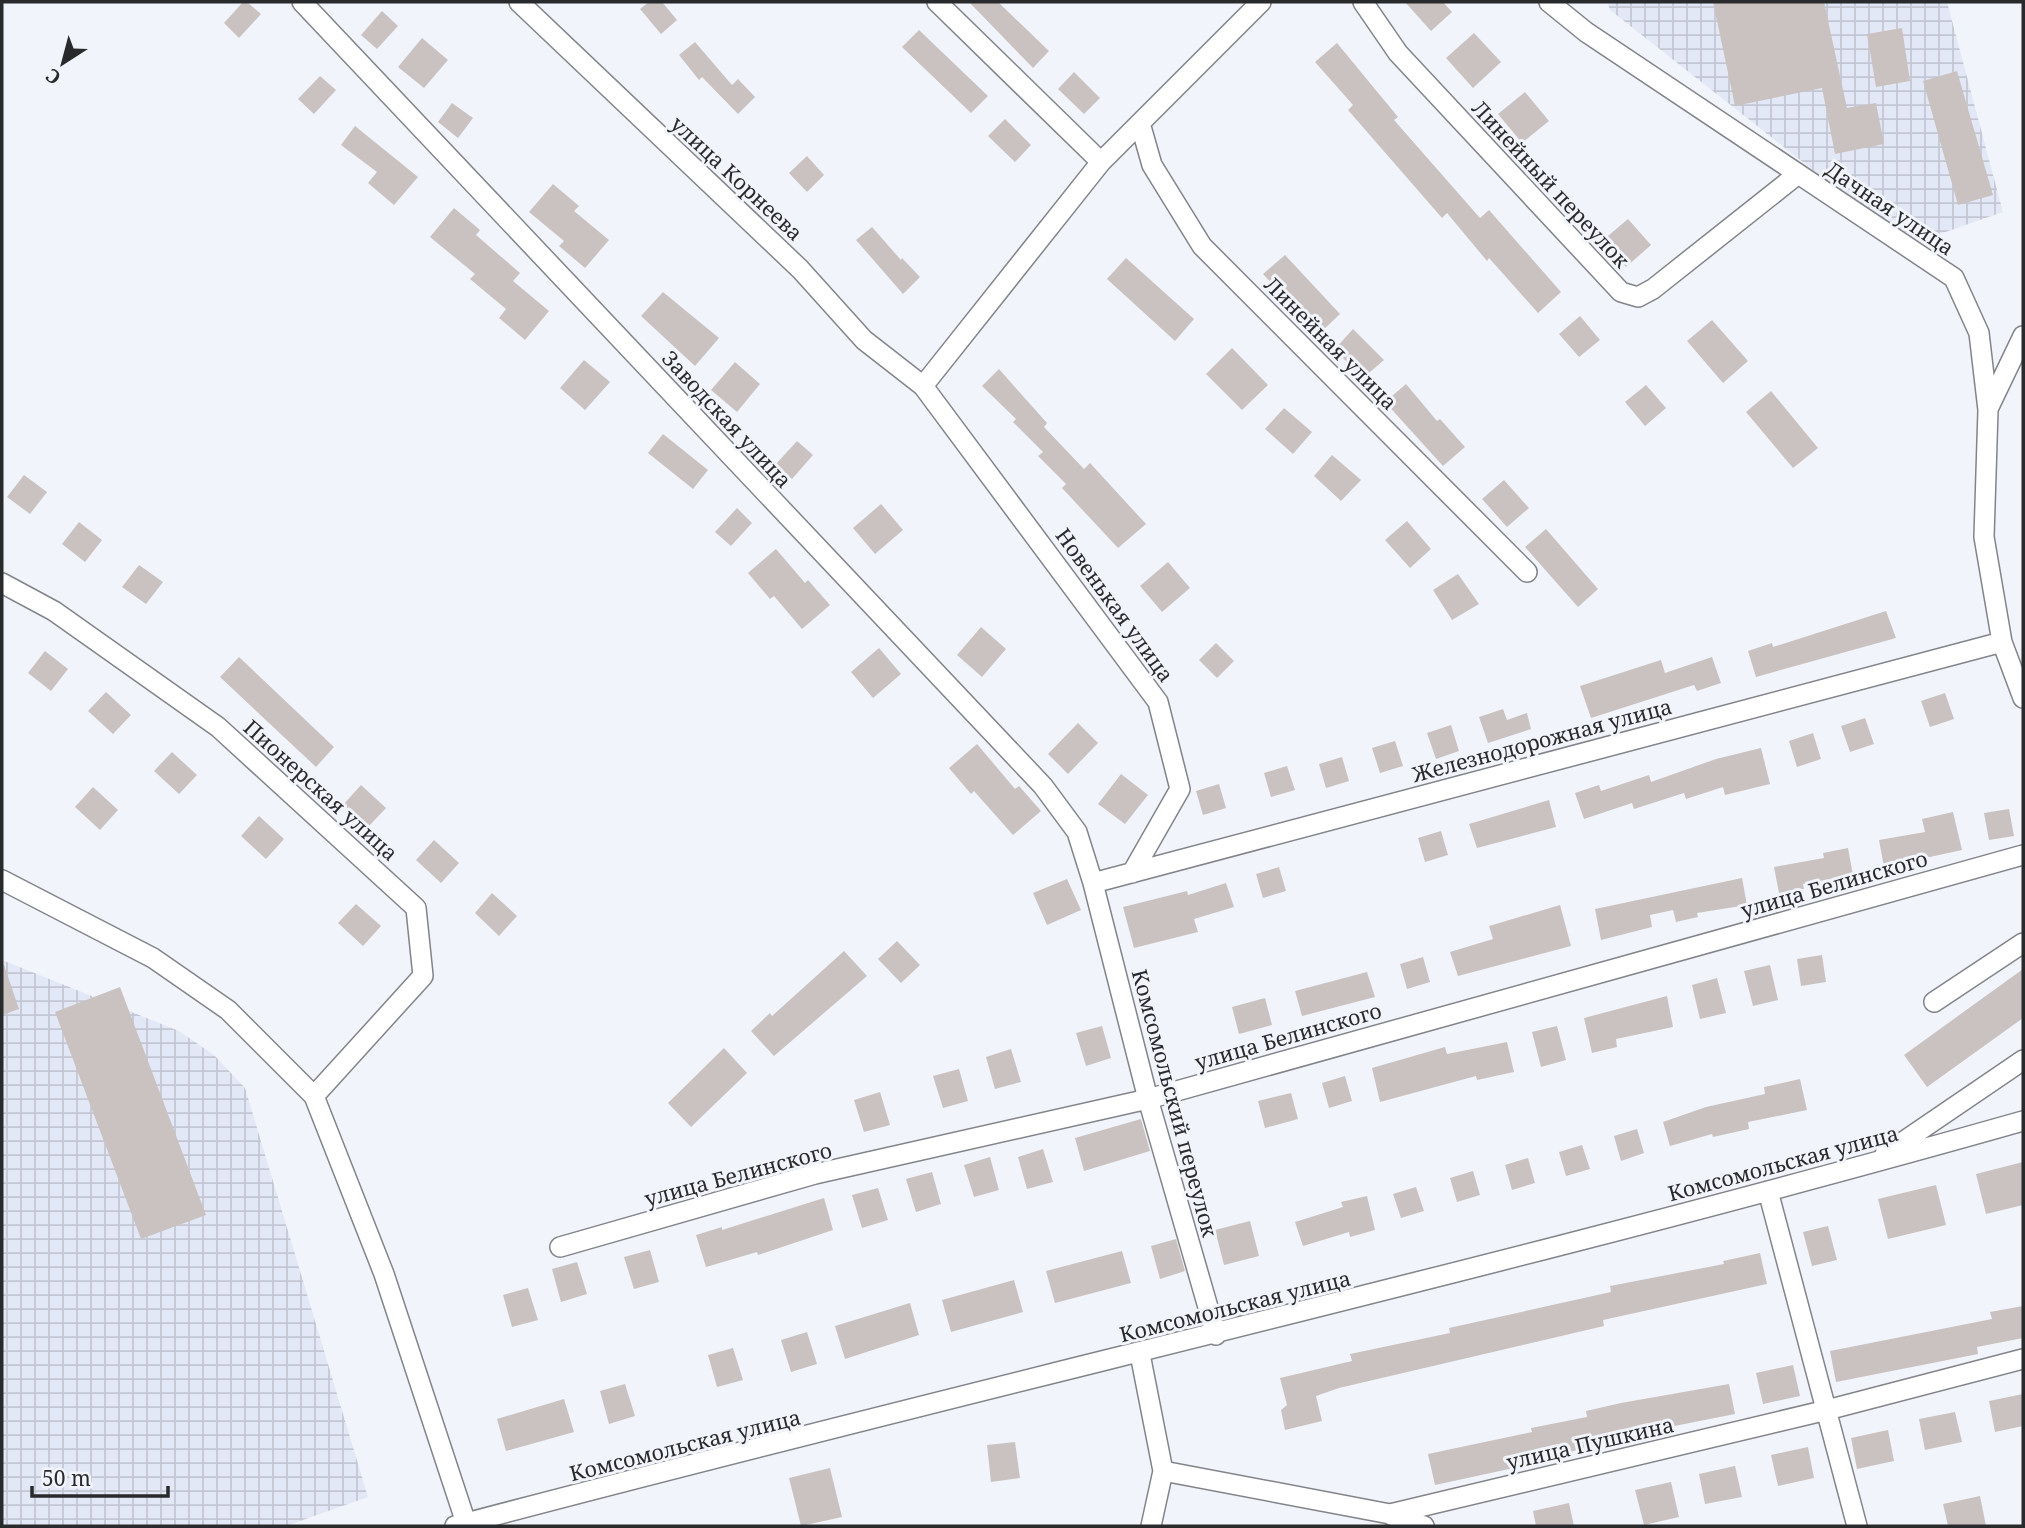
<svg xmlns="http://www.w3.org/2000/svg" width="2025" height="1528" font-family="'Noto Serif',serif">
  <style>
    .industrial { fill: url(#industrial-grid) }
    .building { fill: #cac2c1 }
    .lines { fill: none; stroke-linecap: round; stroke-linejoin: round }
    .minor-casing { stroke: #82848a; stroke-width: 22 }
    .minor { stroke: #fff; stroke-width: 19 }
    .labels { text-anchor: middle; dominant-baseline: central; stroke-width: 6; stroke-linejoin: round; paint-order: stroke }
    .street-label { font-size: 21px; fill: #292a2c; stroke: #f1f4fa }
  </style>
  <defs>
    <pattern id="industrial-grid" width="8" height="8" patternUnits="userSpaceOnUse" patternTransform="scale(1.75)"><rect width="8" height="8" fill="#e3e8f6"/><path d="M0 4h8M4 0v8" fill="none" stroke="#c3c7d3"/></pattern>
  </defs>
  <rect width="100%" height="100%" fill="#f1f4fa"/>
  <path class="industrial" d="M1607,2H1947L2003,212L1908,245L1610,10Z
    M2,960L179,1031L214,1055L245,1088L368,1497L286,1526H2Z"/>
  <path class="building" d="M243,2H247L261,14L239,38L224,23Z
    M649,2H662L677,20L661,34L640,9Z
    M969,2H998L1049,51L1033,68Z
    M1405,2H1443L1452,12L1431,31Z
    M1713,2H1824L1847,108L1876,103L1884,144L1835,154L1822,88L1735,106Z
    M382,11L398,26L377,49L361,35Z
    M1902,28L1910,81L1876,87L1867,34Z
    M919,30L988,96L971,113L902,47Z
    M1474,33L1501,62L1473,88L1446,58Z
    M422,38L448,60L424,88L398,67Z
    M695,42L732,85L738,79L755,97L738,114L702,77L699,80L679,55Z
    M1337,43L1398,117L1394,120L1480,218L1489,210L1561,292L1538,313L1489,258L1487,261L1447,213L1442,218L1348,110L1353,105L1315,62Z
    M1957,71L1993,195L1958,205L1923,81Z
    M1074,72L1100,98L1084,114L1058,89Z
    M320,76L336,90L314,114L298,99Z
    M1525,92L1549,121L1522,143L1498,114Z
    M452,103L473,118L458,138L438,122Z
    M1005,119L1031,145L1015,162L988,136Z
    M355,126L418,177L394,205L368,183L377,172L341,145Z
    M807,156L824,175L807,192L789,173Z
    M553,184L579,206L574,211L609,240L585,268L559,246L564,241L529,212Z
    M454,208L480,230L476,235L520,273L513,281L549,311L525,340L499,318L506,309L470,279L475,274L430,237Z
    M1628,219L1651,245L1626,267L1602,241Z
    M872,227L901,260L902,258L920,277L903,294L856,240Z
    M1285,255L1340,314L1319,334L1263,274Z
    M1126,258L1194,319L1175,341L1107,279Z
    M663,292L719,338L695,366L641,316Z
    M1580,316L1600,340L1579,357L1559,334Z
    M1712,320L1748,361L1723,383L1687,341Z
    M1353,329L1384,360L1362,379L1335,349Z
    M1232,348L1268,385L1242,410L1206,374Z
    M584,360L610,382L585,410L560,388Z
    M735,362L760,384L737,412L711,390Z
    M999,369L1047,423L1044,427L1084,469L1090,463L1146,524L1118,548L1062,488L1066,484L1038,456L1043,452L1013,422L1016,419L982,386Z
    M1406,384L1437,421L1440,419L1465,447L1443,466L1385,402Z
    M1646,385L1666,408L1645,426L1625,402Z
    M1771,391L1818,448L1793,468L1746,412Z
    M1284,408L1312,432L1293,454L1265,429Z
    M663,434L708,470L693,489L648,453Z
    M797,441L813,455L792,479L776,464Z
    M1332,455L1361,480L1341,501L1314,476Z
    M24,475L47,492L30,514L7,497Z
    M1504,480L1529,508L1507,527L1482,499Z
    M881,504L903,530L875,554L853,528Z
    M737,508L752,523L731,546L715,532Z
    M1407,521L1431,549L1410,568L1385,540Z
    M79,522L102,540L85,562L62,544Z
    M1546,529L1598,589L1578,607L1525,547Z
    M776,549L805,583L808,580L830,605L802,629L774,596L770,599L748,573Z
    M1168,562L1190,588L1162,612L1140,586Z
    M139,565L163,582L146,604L122,587Z
    M1458,574L1479,604L1452,620L1433,590Z
    M1886,611L1896,638L1756,677L1748,651L1772,643L1773,647Z
    M981,627L1006,649L982,677L957,655Z
    M1216,643L1234,661L1217,678L1199,660Z
    M879,648L901,674L873,698L851,672Z
    M45,651L68,669L51,691L28,673Z
    M239,657L334,747L316,767L220,677Z
    M1712,657L1721,683L1697,691L1694,685L1591,718L1580,686L1661,660L1665,673Z
    M106,692L131,715L113,734L88,711Z
    M1945,693L1954,719L1930,727L1921,701Z
    M1503,709L1507,720L1527,713L1531,729L1488,743L1479,717Z
    M1865,718L1874,744L1850,752L1841,726Z
    M1078,723L1098,743L1068,774L1048,754Z
    M1451,725L1459,751L1436,759L1427,733Z
    M1813,733L1821,759L1797,767L1789,741Z
    M1395,741L1403,766L1380,773L1372,748Z
    M977,744L1015,789L1019,786L1041,811L1013,835L974,791L971,794L949,768Z
    M1761,748L1770,784L1725,795L1723,787L1686,799L1684,793L1634,809L1632,803L1584,819L1575,793L1599,785L1601,791L1649,775L1651,782L1716,759Z
    M172,752L197,775L179,794L154,771Z
    M1342,757L1349,781L1326,788L1319,764Z
    M1287,766L1295,790L1271,797L1264,773Z
    M1121,774L1148,795L1125,824L1098,804Z
    M1219,784L1226,808L1203,815L1196,791Z
    M361,785L386,808L368,827L343,805Z
    M93,787L118,810L100,830L75,807Z
    M1549,800L1556,827L1477,848L1469,824Z
    M2009,809L2014,836L1989,840L1984,813Z
    M1953,812L1962,850L1884,867L1879,840L1925,832L1922,819Z
    M259,816L284,839L266,859L241,836Z
    M1441,831L1448,855L1425,862L1418,838Z
    M434,840L459,863L441,883L416,860Z
    M1848,848L1853,875L1803,884L1804,889L1779,893L1774,867L1824,858L1823,853Z
    M1279,867L1286,891L1263,898L1256,874Z
    M1742,878L1747,905L1697,913L1698,917L1676,922L1673,910L1650,915L1652,927L1601,940L1595,909Z
    M1067,879L1081,910L1047,925L1033,893Z
    M1226,883L1234,907L1194,919L1198,932L1134,948L1123,907L1187,891L1188,895Z
    M492,893L517,916L499,936L475,913Z
    M356,904L381,926L363,946L338,923Z
    M1560,905L1571,946L1458,976L1450,952L1493,939L1489,926Z
    M897,941L920,965L901,983L878,959Z
    M844,951L867,976L774,1056L751,1031L770,1013L772,1016Z
    M1822,955L1826,982L1801,986L1797,959Z
    M1423,957L1430,982L1407,989L1400,964Z
    M4,965L19,1009L2,1015V966Z
    M1770,965L1778,1000L1753,1006L1744,971Z
    M2023,969V1018L1927,1087L1904,1055Z
    M1367,972L1375,997L1302,1016L1295,991Z
    M1717,978L1726,1013L1700,1019L1692,985Z
    M120,987L206,1215L141,1239L55,1012Z
    M1667,996L1673,1027L1616,1039L1617,1047L1592,1053L1584,1018Z
    M1265,998L1272,1025L1239,1034L1232,1007Z
    M1102,1026L1111,1058L1086,1066L1076,1033Z
    M1557,1026L1566,1060L1541,1067L1532,1032Z
    M1507,1042L1514,1072L1477,1080L1476,1076L1380,1102L1372,1068L1445,1047L1447,1054Z
    M724,1048L747,1073L691,1127L668,1103Z
    M1011,1049L1021,1082L995,1089L986,1057Z
    M959,1069L968,1101L943,1108L933,1076Z
    M1345,1076L1352,1101L1329,1108L1322,1083Z
    M1800,1079L1807,1110L1748,1122L1749,1129L1713,1137L1712,1134L1670,1146L1663,1122L1706,1107L1765,1094L1764,1087Z
    M880,1092L890,1125L864,1132L854,1100Z
    M1291,1093L1298,1119L1265,1128L1258,1101Z
    M1141,1119L1150,1151L1084,1171L1075,1138Z
    M1637,1129L1644,1153L1621,1161L1614,1136Z
    M1582,1145L1590,1169L1566,1176L1559,1152Z
    M1043,1149L1053,1182L1027,1189L1018,1157Z
    M990,1157L999,1190L974,1197L964,1165Z
    M1528,1158L1535,1183L1512,1190L1505,1165Z
    M2023,1162V1205L1986,1214L1976,1174Z
    M1473,1171L1480,1195L1457,1202L1450,1178Z
    M932,1172L941,1204L916,1212L906,1179Z
    M1936,1185L1946,1225L1888,1239L1878,1199Z
    M1416,1187L1424,1211L1401,1218L1393,1194Z
    M878,1188L888,1220L862,1228L852,1195Z
    M1367,1196L1375,1230L1350,1237L1349,1232L1303,1246L1295,1222L1343,1207L1341,1202Z
    M824,1198L833,1230L758,1255L757,1252L706,1267L696,1235L722,1227V1230Z
    M1250,1221L1259,1256L1224,1265L1215,1230Z
    M1828,1226L1837,1260L1812,1266L1803,1232Z
    M1176,1239L1185,1271L1160,1279L1151,1246Z
    M650,1250L659,1282L634,1289L624,1257Z
    M1122,1251L1131,1283L1055,1303L1046,1271Z
    M1760,1253L1767,1284L1603,1320L1604,1326L1339,1388L1316,1396L1322,1421L1285,1430L1281,1410L1287,1405L1280,1378L1352,1361L1350,1354L1450,1333L1449,1328L1611,1292L1610,1286L1724,1264L1723,1261Z
    M577,1262L587,1294L561,1302L552,1269Z
    M1014,1280L1023,1312L951,1332L942,1300Z
    M528,1288L538,1320L512,1327L503,1295Z
    M910,1303L919,1335L845,1359L835,1326Z
    M2023,1306V1338L1977,1347L1978,1354L1836,1382L1830,1351L1992,1319L1990,1312Z
    M807,1332L817,1364L791,1372L781,1340Z
    M733,1348L743,1380L717,1387L708,1355Z
    M1793,1365L1800,1396L1763,1404L1756,1373Z
    M625,1384L635,1416L609,1424L600,1391Z
    M1729,1384L1735,1414L1629,1435L1630,1438L1522,1463L1523,1466L1435,1485L1428,1454L1532,1432L1531,1428L1587,1417L1586,1411L1621,1403Z
    M2023,1394V1426L1995,1432L1989,1401Z
    M564,1399L574,1432L506,1451L497,1419Z
    M1955,1412L1962,1442L1925,1450L1919,1419Z
    M1888,1430L1894,1461L1857,1469L1851,1438Z
    M1015,1442L1020,1478L991,1482L987,1445Z
    M1808,1447L1814,1478L1778,1486L1771,1455Z
    M1735,1466L1742,1497L1705,1504L1699,1474Z
    M830,1468L842,1517L801,1526L789,1478Z
    M1671,1482L1679,1517L1644,1525L1635,1490Z
    M1980,1496L1986,1526H1948L1943,1504Z
    M1569,1503L1574,1526H1536L1533,1511Z"/>
  <g class="lines">
    <defs>
      <path id="minor" d="M302,2L1043,786L1077,832L1093,883L1148,1099L1216,1335
        M519,2L800,269L864,340L923,386L1158,702L1180,789L1132,873
        M937,2L1101,162
        M1363,2L1398,53L1621,292L1638,297L1653,289L1798,174
        M1549,2L1586,32L1954,278L1979,333L1988,410L1984,537L2002,642L2023,698
        M1140,123L1152,165L1202,246L1527,572
        M923,386L1101,162L1261,2
        M1988,409L2023,336
        M2,583L54,611L218,727L416,908L423,976L314,1096
        M2,880L153,958L228,1010L314,1096L384,1274L466,1523
        M1093,883L2002,642
        M1934,1002L2023,943
        M1885,1154L2023,1060
        M1768,1191L1857,1526
        M560,1247L815,1174L1148,1099L2023,855
        M1140,1354L1163,1471L1151,1526
        M1163,1471L1390,1514L1827,1410L2023,1359
        M1391,1515L1424,1526
        M455,1526C977,1387 1504,1268 2023,1121"/>
    </defs>
    <use href="#minor" class="minor-casing"/>
    <use href="#minor" class="minor"/>
  </g>
  <g class="labels">
    <g class="street-label">
      <text transform="translate(737 178) rotate(43)">улица Корнеева</text>
      <text transform="translate(1551 184) rotate(47)">Линейный переулок</text>
      <text transform="translate(1890 208) rotate(34)">Дачная улица</text>
      <text transform="translate(1331 343) rotate(45)">Линейная улица</text>
      <text transform="translate(727 419) rotate(47)">Заводская улица</text>
      <text transform="translate(1115 605) rotate(54)">Новенькая улица</text>
      <text transform="translate(1542 740) rotate(-15)">Железнодорожная улица</text>
      <text transform="translate(321 790) rotate(42)">Пионерская улица</text>
      <text transform="translate(1834 884) rotate(-16)">улица Белинского</text>
      <text transform="translate(1288 1036) rotate(-16)">улица Белинского</text>
      <text transform="translate(1175 1103) rotate(75)">Комсомольский переулок</text>
      <text transform="translate(1783 1163) rotate(-15)">Комсомольская улица</text>
      <text transform="translate(738 1174) rotate(-15)">улица Белинского</text>
      <text transform="translate(1235 1306) rotate(-14)">Комсомольская улица</text>
      <text transform="translate(1590 1443) rotate(-13)">улица Пушкина</text>
      <text transform="translate(685 1445) rotate(-14)">Комсомольская улица</text>
    </g>
  </g>
  <rect width="2025" height="1528" fill="none" stroke="#292a2c" stroke-width="7"/>
  <g transform="translate(63 63) rotate(216)" stroke="#f1f4fa" stroke-width="5" paint-order="stroke">
  <path d="M0-5L12 26L0 18L-12 26Z" fill="#292a2c"/>
  <text y="-10" font-size="19" font-weight="bold" text-anchor="middle" fill="#292a2c">С</text>
  </g>
  <path d="M32 1486v10h136v-10" fill="none" stroke="#292a2c" stroke-width="3.5"/>
  <text x="42" y="1486" font-size="21" fill="#292a2c" stroke="#f1f4fa" stroke-width="5" paint-order="stroke">50 m</text>
</svg>
